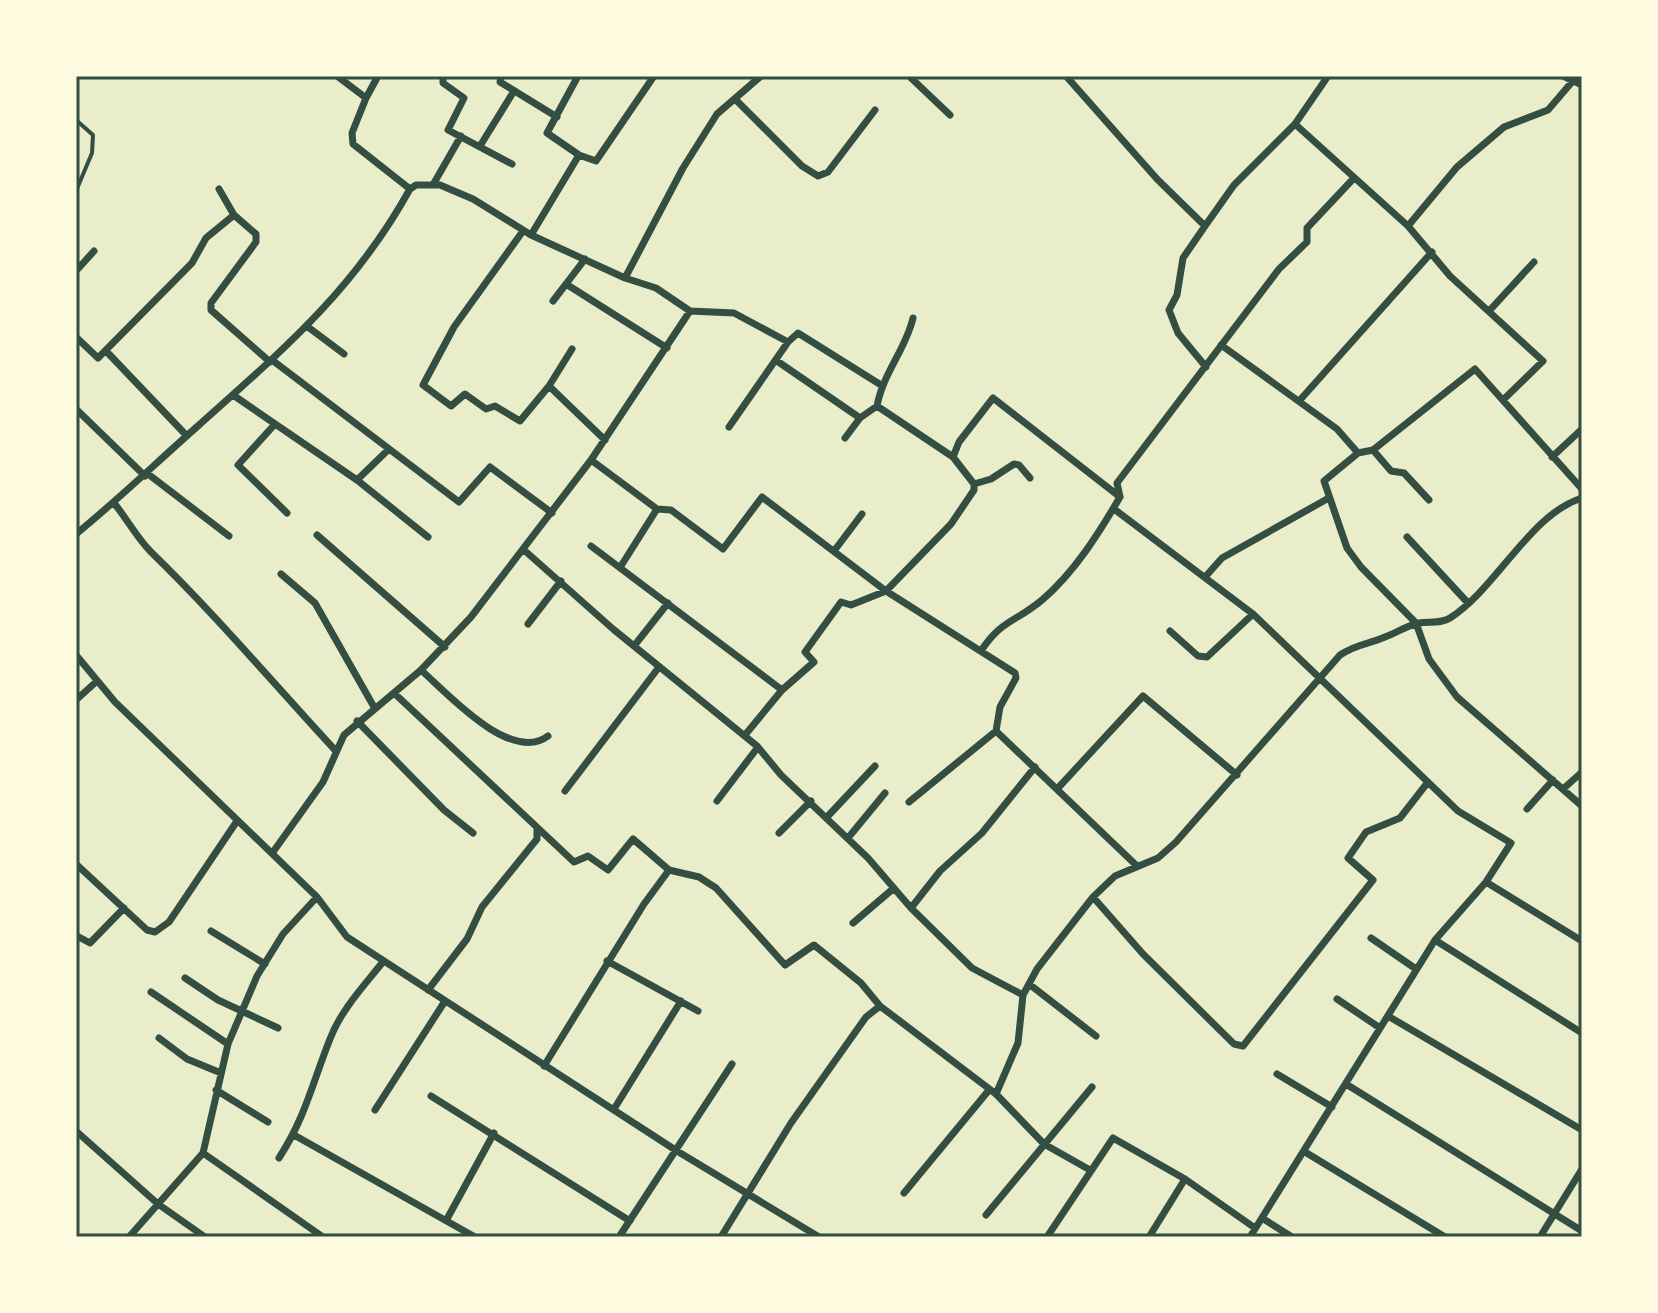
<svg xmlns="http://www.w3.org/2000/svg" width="1658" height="1313" font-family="'Fira Sans',sans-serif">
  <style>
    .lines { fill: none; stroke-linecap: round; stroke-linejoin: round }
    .service { stroke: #344e41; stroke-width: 4 }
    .minor { stroke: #344e41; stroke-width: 7 }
    .neatline { fill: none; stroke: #344e41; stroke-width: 3 }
  </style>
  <rect width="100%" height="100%" fill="#e9edc9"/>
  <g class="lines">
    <path class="service" d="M76,120L93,135L92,153L76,191"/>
    <path class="minor" d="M337,76L366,98L378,76
      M443,76V83L464,98L448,130L512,164
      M501,76L500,82L557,117
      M578,76L547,133L579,155L596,161L654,76
      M909,76L950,115
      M1066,76L1157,179L1205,226
      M1563,76L1582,85
      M366,98L352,133L353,144L410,189
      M735,99L802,166L818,176L828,172L875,110
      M1295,124L1408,226L1450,276L1543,361L1503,400
      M480,146L514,91
      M434,183L461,136
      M410,189L416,185H440L473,199L531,235L625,278L656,288L690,311L734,313L788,342L798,333L881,385
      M234,215L256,234V242L211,303V310L270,362
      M1408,226L1457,167L1504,127L1548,110L1572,82
      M523,231L454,327L423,385L451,406L465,394L486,409L495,406L520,421L549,386L605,440
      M531,235L579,155
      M585,259L566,284L667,348
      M76,271L94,251
      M625,278L683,168L717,114L761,76
      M553,301L566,284
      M1490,310L1534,262
      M308,327L344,354
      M76,337L98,358L192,263L206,238L234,215L219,189
      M1221,345L1337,429L1358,453
      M106,351L187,436
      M272,360L459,502L490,467L552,513
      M777,361L860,418
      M1206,367L1178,333L1169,310L1177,295L1183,258L1205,226L1234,185L1295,124L1328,76
      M549,386L572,349
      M233,395L357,480L428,537
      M1300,400L1432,252
      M877,406L953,457
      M76,409L145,476
      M275,424L238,465L287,513
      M729,427L788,342
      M845,438L860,418L877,406C883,373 906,349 913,318
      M1373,450L1391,471L1404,473L1429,500
      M1552,457L1582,429
      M591,460L657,509L671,510L723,549L762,497L886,591L1015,673L1016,678L1000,707L996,731L1137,866
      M148,474L229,536
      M357,480L389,449
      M974,484L953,457L959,442L993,398L1120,497
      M974,484L991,479L1014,464L1019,465L1030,478
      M1582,489L1475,369L1373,450L1358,453L1324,481L1347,548L1361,567L1416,623L1429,659L1457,697L1582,806
      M114,503C127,519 137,538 151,552C215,614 274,684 335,750
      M1114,509L1253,614L1458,811L1511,843L1486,882L1435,940L1250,1237
      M76,534C119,499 158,461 199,425C284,349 354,290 410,189
      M317,535L445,647
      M1407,537L1468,603
      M591,546L782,690
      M524,550L613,629L757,746L781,775L868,858L911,908L972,968L1023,995
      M834,551L862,514
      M621,566L657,509
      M281,574L315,603L374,707
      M1206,576L1222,558L1327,499
      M528,624L561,581
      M1170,631L1198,656L1207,657L1253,614
      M634,646L668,603
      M981,651C1001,620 1016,622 1042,600C1074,573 1099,533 1120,497L1117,483L1279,269L1307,242V228L1354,178
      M76,655L115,702L317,897L347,937L677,1151L819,1237
      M421,670C448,694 511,764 548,736
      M394,693L574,862L588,856L608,870L633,839L669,870L699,877L716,888L785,965L814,945L861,983L880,1006L996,1094L1044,1144L1090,1170
      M76,700L97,681
      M357,721L444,810L473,833
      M745,735L782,690L814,662L805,652L841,602L851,605L886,591L951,524L974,490V484
      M1058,788L1143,696L1237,775
      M1563,789L1582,772
      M565,791L659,667
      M717,801L758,747
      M909,802L996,731
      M1527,809L1553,780
      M827,817L875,766
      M779,833L811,801
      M848,838L885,793
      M273,852L323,782L344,735L421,670L471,617L591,460L690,311
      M76,864L147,930L155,932L169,922L237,821
      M1486,882L1582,941
      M1093,897L1143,954L1234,1044L1243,1046L1373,880L1348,858L1366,832L1400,818L1428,782
      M911,908L940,871L982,833L1035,767
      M853,923L894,888
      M211,931L265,964
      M77,936L90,943L124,908
      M1371,938L1416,969
      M1435,940L1582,1033
      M607,961L698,1011
      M185,978L218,1000L278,1028
      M1029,984L1096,1036
      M428,990L467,939L482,907L537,839V830
      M151,992L228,1044
      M1337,999L1380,1028
      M1388,1016L1582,1130
      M159,1038L187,1059L221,1073
      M544,1066L644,904L669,870
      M1277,1074L1332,1107
      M1346,1084L1582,1231
      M216,1090L268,1122
      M996,1094L1018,1043L1023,995L1037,969L1093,897L1115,876L1158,858L1176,842L1340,655C1358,643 1367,645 1385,637C1396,633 1408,625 1419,623C1429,621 1441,624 1450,618C1497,588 1530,514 1582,498
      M431,1096L630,1221
      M614,1109L681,1001
      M375,1110L445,1001
      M76,1131L158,1204L205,1237
      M294,1135L475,1237
      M1305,1152L1445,1237
      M203,1153L323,1237
      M279,1158C306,1116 312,1084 330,1039C341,1010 363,987 382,963
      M904,1193L989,1090
      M986,1215L1092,1087
      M1262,1218L1292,1237
      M447,1219L494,1133
      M129,1237L203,1153L228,1044L257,976L283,934L317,897
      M619,1237L732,1064
      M721,1237L791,1123L866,1017L880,1006
      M1047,1237L1113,1138L1185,1179L1255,1228
      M1149,1237L1185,1179
      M1540,1237L1582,1169"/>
  </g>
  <rect width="1658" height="1313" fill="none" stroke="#fefae0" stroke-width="156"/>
  <rect x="78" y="78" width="1502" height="1157" class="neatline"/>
</svg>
